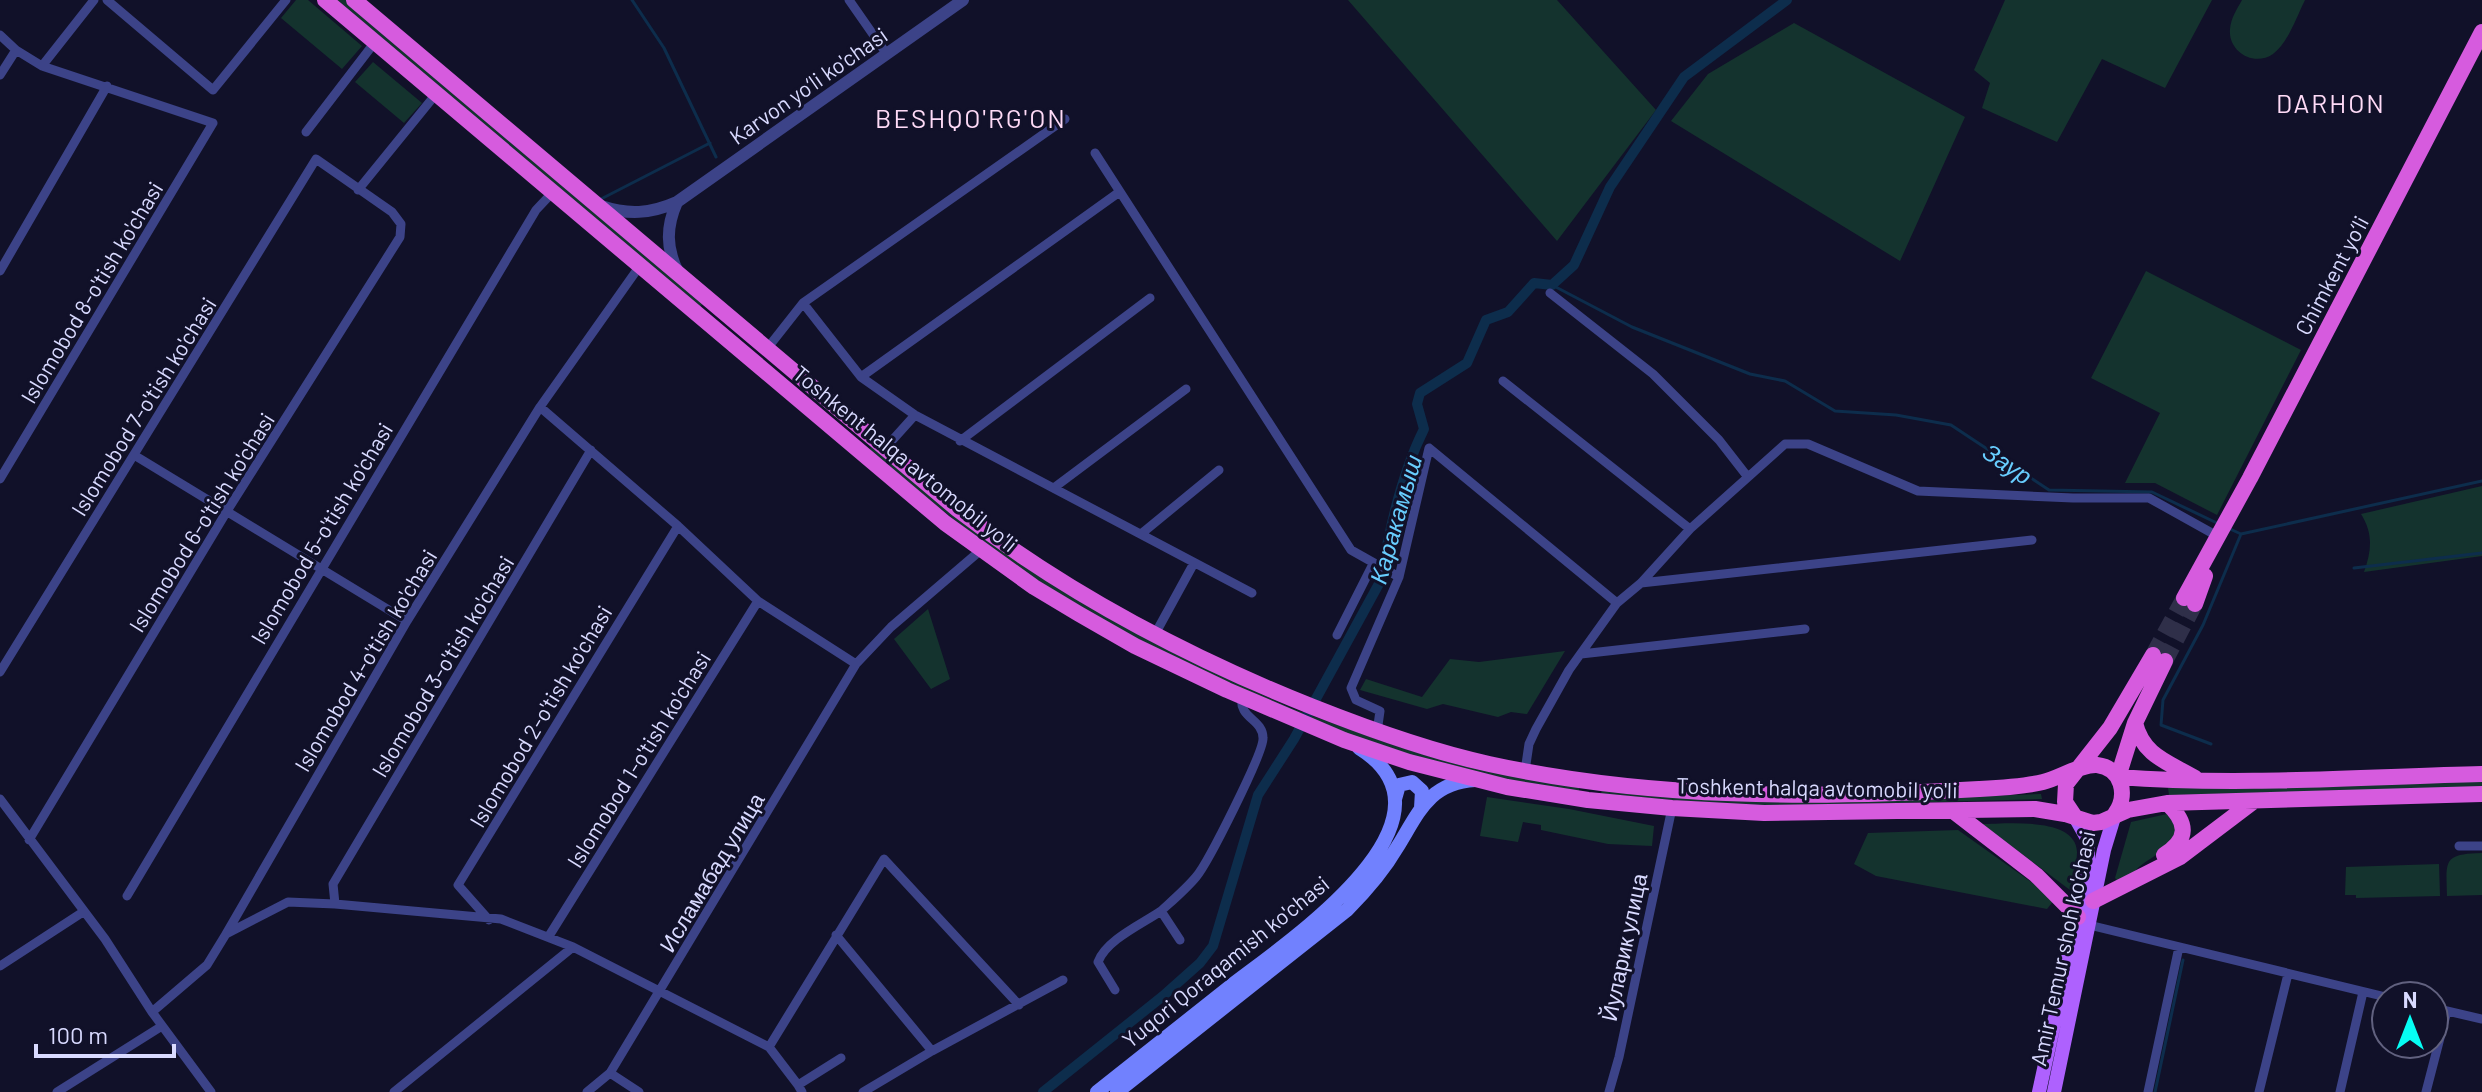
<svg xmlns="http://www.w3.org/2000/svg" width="2482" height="1092" font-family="Barlow,sans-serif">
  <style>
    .green { fill: #14332e }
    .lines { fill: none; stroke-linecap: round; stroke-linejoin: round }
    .stream { stroke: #0d2d4c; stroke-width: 3 }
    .canal { stroke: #0d2d4c; stroke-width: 10 }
    .trunk-tunnel { stroke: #2f2f49; stroke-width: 16; stroke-dasharray: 16 8; stroke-linecap: butt }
    .minor { stroke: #3c4388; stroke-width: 9 }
    .tertiary { stroke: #3c4388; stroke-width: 12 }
    .secondary { stroke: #7181fe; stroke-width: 14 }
    .primary { stroke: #ae61fe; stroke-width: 14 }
    .trunk { stroke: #d65bde; stroke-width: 16 }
    .labels { text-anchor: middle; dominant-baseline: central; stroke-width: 6; stroke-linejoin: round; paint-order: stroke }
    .street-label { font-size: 22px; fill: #d9daff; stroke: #111129 }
    .water-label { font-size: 24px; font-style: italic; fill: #68cdfe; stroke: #111129 }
    .quarter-label { font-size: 26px; letter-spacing: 2px; fill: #ffdbf7; stroke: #111129 }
  </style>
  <rect width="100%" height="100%" fill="#111129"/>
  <path class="green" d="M296,0H308L362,46L342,69L281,18Z
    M337,0H347L704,302L700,307Z
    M1348,0H1557L1656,110L1557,241Z
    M2005,0H2212L2165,88L2102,59L2057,142L1982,108L1990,83L1974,70Z
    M2242,0H2305C2297,16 2288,43 2273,54C2254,67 2228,52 2230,29C2231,18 2237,9 2242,0Z
    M1794,23L1965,117L1900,261L1671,121L1708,74Z
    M373,62L422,103L404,123L355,82Z
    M2146,271L2301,350L2217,515L2155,483H2125L2160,413L2091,378Z
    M872,446L1201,666L1291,708L1384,742L1431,757L1579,786V791C1529,783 1479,777 1430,762C1303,724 1180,668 1067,599C996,556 932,502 869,450Z
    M2482,486V556L2364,572C2372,550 2373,533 2361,514Z
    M928,609L950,679L931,689L894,639Z
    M1565,651L1527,714L1511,712L1498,717L1443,704L1427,709L1360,690L1366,679L1422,697L1450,659L1479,662Z
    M2482,780V787L2169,795L2168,788Z
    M1602,789L1854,801L2041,794L2042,799L1759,807L1601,794Z
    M1487,797L1569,809L1654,826L1652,846L1608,844L1541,830V825L1523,822L1518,842L1480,836Z
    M2167,814C2193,844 2152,853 2136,870V876L2119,883L2115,878L2131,822Z
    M1982,824C2006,824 2076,816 2077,852C2077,864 2072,878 2070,890Z
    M1958,830L2055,899L2047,909L1876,876L1854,864L1868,833Z
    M2482,853V895L2447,896C2446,860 2443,854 2482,853Z
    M2439,864L2440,896L2356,898V895H2345L2346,867Z"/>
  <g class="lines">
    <path class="stream" d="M632,0L664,48L716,157
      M601,199L710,143
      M1552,285L1632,327L1750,374L1785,381L1835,411L1896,415L1951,425L2049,490L2152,492L2219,524
      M2230,529L2241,534L2482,481
      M2354,568L2482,553
      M2211,744L2161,725L2163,700L2203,625L2241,534
      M2155,1092L2183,960"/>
    <path class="canal" d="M1043,1092L1163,996L1200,963L1213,946L1258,795L1294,739L1381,580C1389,529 1401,475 1424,429L1417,404L1420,393L1467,363L1486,320L1508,312L1534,283L1552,285L1574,265L1610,187L1684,77L1787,0"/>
    <path class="trunk-tunnel" d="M2153,655L2184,598
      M2165,661L2195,604"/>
    <path class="minor" d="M107,0L213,90L286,0
      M849,0L886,53
      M0,35L16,50L42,66L213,123L0,479
      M42,66L94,0
      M0,75L16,50
      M306,132L375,42
      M1095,153L1351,550L1399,577
      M358,190L436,94
      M0,271L107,86
      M1550,293L1653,374L1719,440L1747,476
      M803,303L861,377L915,415L1252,593
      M766,350L803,303L1065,119
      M861,377L1118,193
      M1503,381L1690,529
      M540,407L678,526L758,601L856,664
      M960,441L1150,298
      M888,445L915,415
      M134,455L407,621
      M1055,487L1186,389
      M1141,534L1219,470
      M1641,583L2032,540
      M1337,635L1373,564
      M1154,636L1194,563
      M1581,654L1805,629
      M0,672L316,159L392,212L401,224L400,237L227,511L29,840
      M1377,732L1380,711L1356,700L1351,688L1399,577L1429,448L1617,603
      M1525,771L1529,744L1536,729L1569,670L1617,603L1641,583L1690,529L1785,444H1808L1918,491L2073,498H2149L2219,537
      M0,799L105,939L152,1012L211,1092
      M2459,846H2482
      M127,896L536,210L552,193
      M335,904L333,884L591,450
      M1161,911C1173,900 1186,889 1196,877C1208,863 1264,752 1263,738C1263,719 1238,718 1242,697
      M489,920L458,885L678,526
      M2089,925L2386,997
      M226,934L407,621L540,407L639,267
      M836,935L932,1051
      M549,936L758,601
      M0,966L83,912
      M1115,990L1098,962C1106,940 1142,924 1161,911L1180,940
      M2434,1008L2482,1019
      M152,1012L207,965L226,934L288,902L335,904L501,919L573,947L769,1047L798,1085
      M769,1047L884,859L1019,1005
      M610,1073L639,1092
      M57,1092L162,1026
      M394,1092L573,947
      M587,1092L610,1073L856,664L891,627L981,550
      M802,1092L798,1085L841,1058
      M863,1092L932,1051L1063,980
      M1609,1092L1619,1057L1672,808
      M2148,1092L2179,947
      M2259,1092L2288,974
      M2340,1092L2363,992
      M2426,1092L2447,1011"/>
    <path class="tertiary" d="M677,202C666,227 666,248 678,272
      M601,206C628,215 650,214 677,202L963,0"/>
    <path class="secondary" d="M1395,799L1399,785L1412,782L1422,791L1421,808
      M1097,1092C1142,1056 1187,1021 1232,985C1285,944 1473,819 1359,748
      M1117,1092L1347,910C1366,891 1384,870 1398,846C1419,812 1429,783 1475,780"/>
    <path class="primary" d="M2039,1092L2088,866V840L2075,817
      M2054,1092L2104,850L2115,814"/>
    <path class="trunk" d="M325,0L945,523L1034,587L1079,614L1135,646L1227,690L1344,740L1409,762L1507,787L1588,800L1672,808L1764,813L2035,809L2065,814L2093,823L2101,822L2128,810L2167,803L2482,794
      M354,0L957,509C1066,593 1185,656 1313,707C1371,730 1429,751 1489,764C1649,799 1816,799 1979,789C2000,788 2022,787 2043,782C2060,778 2080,764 2097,765C2123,768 2128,796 2115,814
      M2184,598L2250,478L2482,32
      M2195,604L2205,576
      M2135,723C2143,756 2168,762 2195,778
      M2118,777C2238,786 2361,777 2482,774
      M2118,777L2135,723L2165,661
      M1953,811L2036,875L2078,917
      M2075,817L2065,802L2066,784L2110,728L2153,655
      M2164,855C2189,839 2188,823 2167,803
      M2093,901L2180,857L2254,801"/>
  </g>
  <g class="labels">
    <g class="street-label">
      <text transform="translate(808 85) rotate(-35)">Karvon yo‘li ko'chasi</text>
      <text transform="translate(2331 275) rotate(-62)">Chimkent yo‘li</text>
      <text transform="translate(91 292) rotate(-59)">Islomobod 8-o'tish ko'chasi</text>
      <text transform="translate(143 406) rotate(-58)">Islomobod 7-o'tish ko'chasi</text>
      <text transform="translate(906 458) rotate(39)">Toshkent halqa avtomobil yo'li</text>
      <text transform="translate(201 522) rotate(-58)">Islomobod 6-o'tish ko'chasi</text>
      <text transform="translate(321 533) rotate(-59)">Islomobod 5-o'tish ko'chasi</text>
      <text transform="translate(365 660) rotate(-59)">Islomobod 4-o'tish ko'chasi</text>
      <text transform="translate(442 666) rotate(-59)">Islomobod 3-o'tish ko'chasi</text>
      <text transform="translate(540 716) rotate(-59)">Islomobod 2-o'tish ko'chasi</text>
      <text transform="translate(638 759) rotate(-58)">Islomobod 1-o'tish ko'chasi</text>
      <text transform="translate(1817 787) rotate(1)">Toshkent halqa avtomobil yo'li</text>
      <text transform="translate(711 872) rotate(-59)">Исламабад улица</text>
      <text transform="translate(1623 947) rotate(-78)">Йуларик улица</text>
      <text transform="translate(2062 948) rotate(-78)">Amir Temur shoh ko'chasi</text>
      <text transform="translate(1225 961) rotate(-39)">Yuqori Qoraqamish ko'chasi</text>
    </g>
    <g class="water-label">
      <text transform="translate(2008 463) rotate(34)">Заур</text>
      <text transform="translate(1395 519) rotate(-74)">Каракамыш</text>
    </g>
    <g class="quarter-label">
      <text x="2331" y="102">DARHON</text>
      <text x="971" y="117">BESHQO'RG'ON</text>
    </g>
  </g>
  <g transform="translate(2410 1020)"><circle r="38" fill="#111129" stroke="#61617f" stroke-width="2"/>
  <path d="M0-6L14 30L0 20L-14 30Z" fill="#06fef4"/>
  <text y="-12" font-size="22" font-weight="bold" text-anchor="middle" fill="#d9daff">N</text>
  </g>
  <path d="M36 1044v12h138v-12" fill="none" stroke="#d9daff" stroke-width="4"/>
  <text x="48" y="1044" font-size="24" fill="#d9daff" stroke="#111129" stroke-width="6" paint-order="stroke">100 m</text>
</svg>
